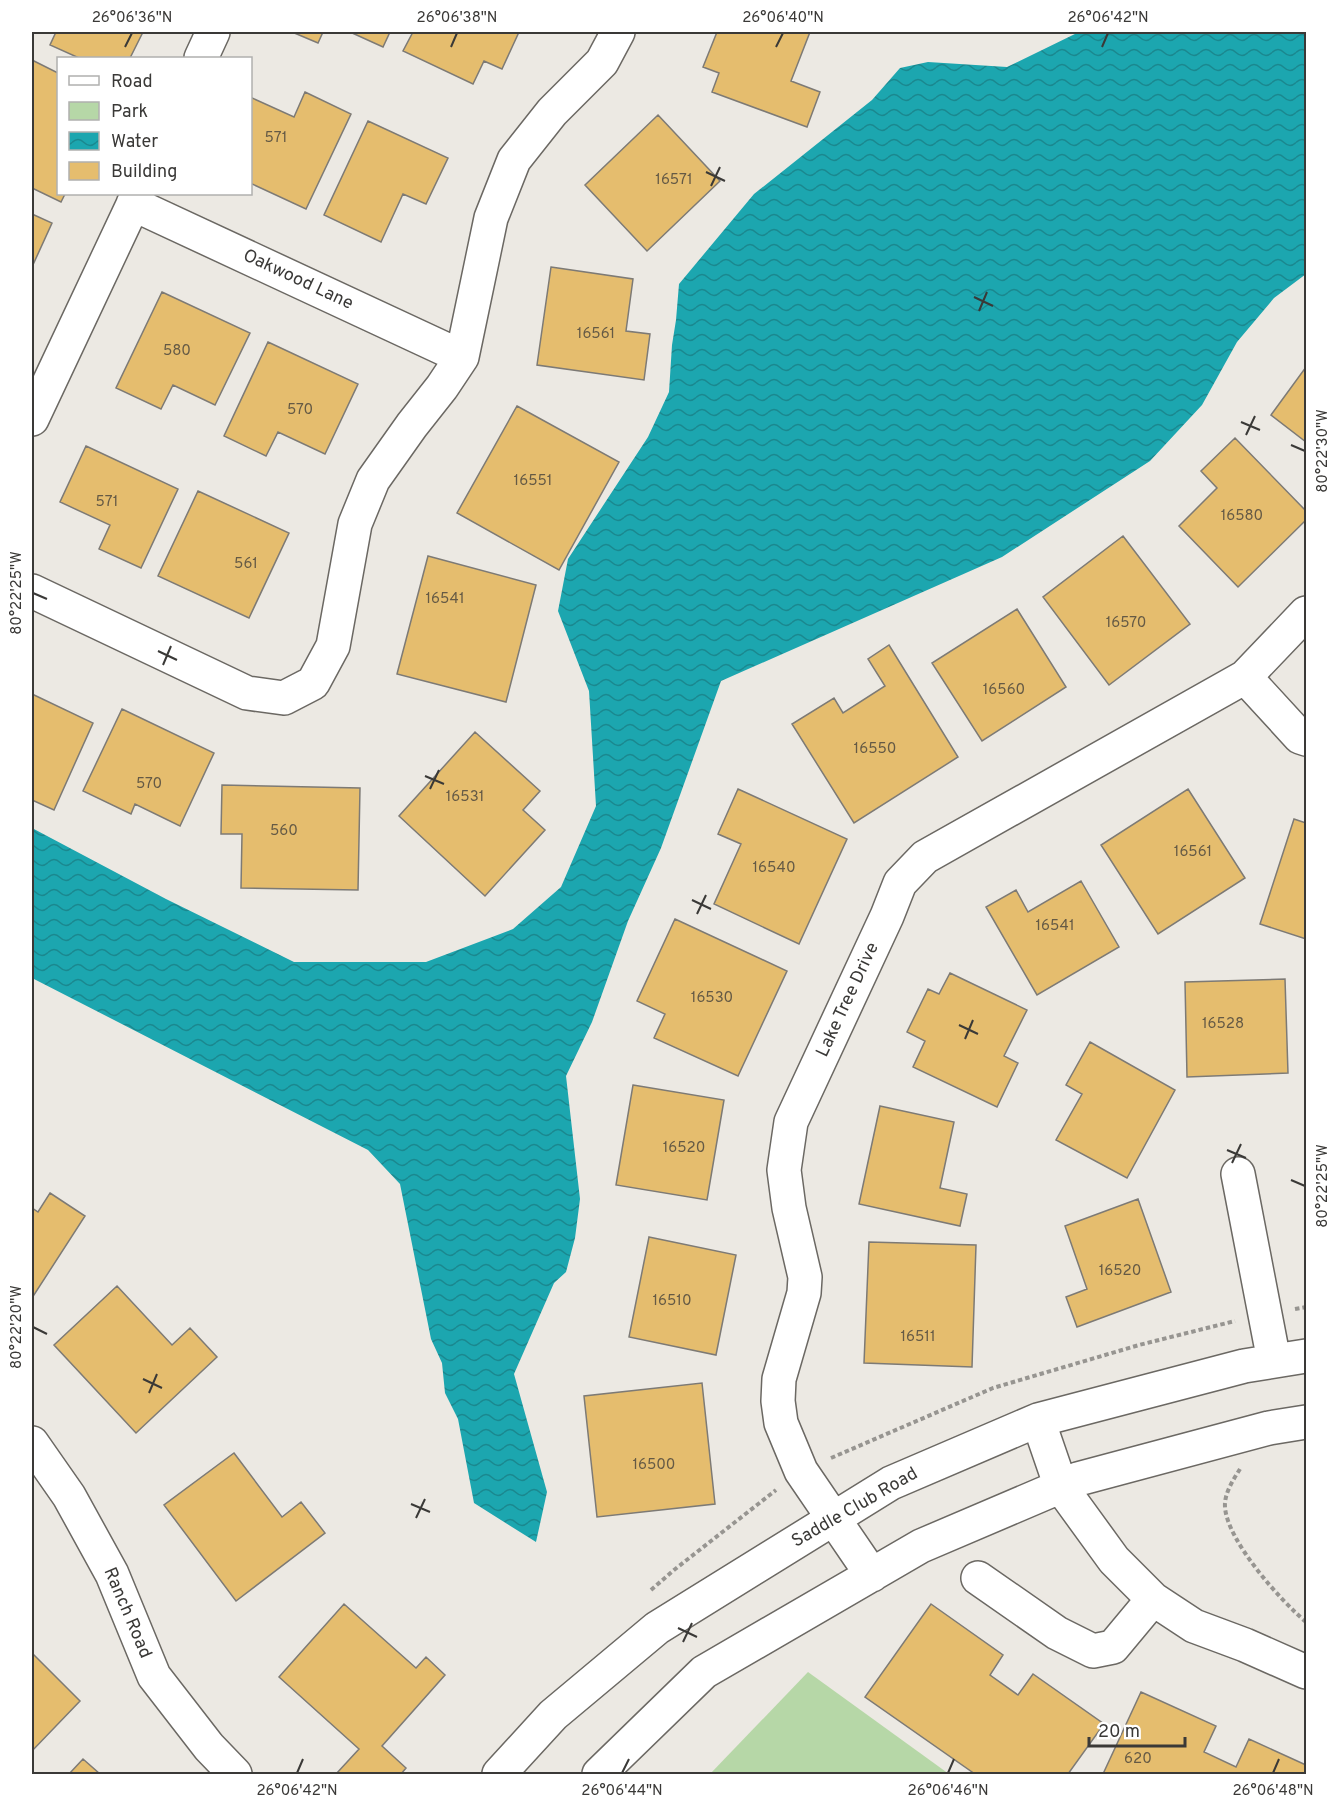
<svg xmlns="http://www.w3.org/2000/svg" width="1338" height="1806" font-family="Overpass,sans-serif">
  <style>
    .green { fill: #b6d7a7 }
    .water { fill: url(#water-waves) }
    .building { fill: #e5bd6e; stroke: #7d7a75; stroke-width: 1.5 }
    .lines { fill: none; stroke-linecap: round; stroke-linejoin: round }
    .minor-casing { stroke: #6b6863; stroke-width: 36 }
    .path { stroke: #979591; stroke-width: 4; stroke-dasharray: 4.5 3; stroke-linecap: butt }
    .minor { stroke: #fff; stroke-width: 33 }
    .ticks { fill: none; stroke: #3a3937; stroke-width: 2 }
    .labels { text-anchor: middle; dominant-baseline: central; stroke-width: 5; stroke-linejoin: round; paint-order: stroke }
    .number-label { font-size: 15px; fill: #655a45 }
    .street-label { font-size: 18px; fill: #3a3937; stroke: #fff }
    .neatline { fill: none; stroke: #3a3937; stroke-width: 2 }
    .ticks-label { font-size: 15px; text-anchor: middle; fill: #3a3937 }
  </style>
  <defs>
    <pattern id="water-waves" width="16" height="10" patternUnits="userSpaceOnUse" patternTransform="scale(1.5)"><rect width="16" height="10" fill="#1ca6af"/><path d="M0 5q4-4 8 0t8 0" fill="none" stroke="#1a888f"/></pattern>
  </defs>
  <rect width="100%" height="100%" fill="#ece9e3"/>
  <path class="green" d="M808,1672L949,1774H710Z"/>
  <path class="water" d="M1079,32H1306V274L1274,298L1237,342L1202,405L1150,461L1002,557L721,681L661,848L628,921L592,1022L566,1076L580,1199L575,1238L566,1272L554,1283L514,1374L547,1492L536,1542L474,1503L458,1419L445,1393L442,1363L431,1339L400,1184L368,1150L32,978V828L166,899L294,962H426L513,929L561,887L596,806L589,691L558,611L568,559L648,437L669,392L672,345L676,320L679,284L754,194L872,100L900,68L928,62L1007,67Z"/>
  <path class="building" d="M56,32H143L130,58H79L50,45Z
    M292,32H323L318,43Z
    M350,32H390L383,47Z
    M413,32H519L502,69L484,61L473,84L403,51Z
    M717,32H810L791,81L820,92L807,127L712,92L719,73L703,67Z
    M32,60L58,73V194H65L61,202L32,188Z
    M305,92L351,114L306,209L250,183V97L294,117Z
    M658,115L720,181L647,251L585,185Z
    M368,121L448,158L426,204L403,194L381,242L324,215Z
    M32,214L52,223L32,267Z
    M551,267L633,279L626,331L650,334L644,380L537,365Z
    M162,292L250,333L215,405L173,385L161,409L116,388Z
    M268,342L358,384L325,454L278,432L266,456L224,436Z
    M1306,367V442L1271,415Z
    M517,406L619,462L559,570L457,513Z
    M1235,438L1306,511V520L1238,587L1179,526L1217,488L1201,471Z
    M86,446L178,489L141,568L99,549L110,525L60,502Z
    M198,491L289,533L249,618L158,576Z
    M1123,536L1190,624L1109,685L1043,597Z
    M428,556L536,585L506,702L397,674Z
    M1017,609L1066,687L982,741L932,663Z
    M889,645L958,757L854,823L792,724L834,698L843,713L885,686L868,659Z
    M32,694L93,723L54,810L32,800Z
    M122,709L214,753L180,826L135,804L131,814L83,791Z
    M475,732L540,791L523,810L545,830L485,896L399,816Z
    M222,785L360,788L358,890L241,888L242,834H221Z
    M738,789L847,839L799,944L714,904L741,844L718,834Z
    M1188,789L1245,878L1158,934L1101,845Z
    M1294,819L1306,823V939L1260,924Z
    M1081,881L1119,947L1037,995L986,907L1016,890L1028,912Z
    M675,919L787,971L738,1076L654,1038L665,1014L637,1001Z
    M950,973L1027,1010L1004,1056L1018,1063L997,1107L913,1067L925,1041L907,1032L928,989L939,994Z
    M1285,979L1288,1073L1187,1077L1185,982Z
    M1090,1042L1175,1090L1127,1178L1056,1140L1082,1094L1066,1085Z
    M633,1085L724,1100L707,1200L616,1185Z
    M880,1106L954,1122L940,1188L967,1194L960,1226L859,1204Z
    M50,1193L85,1216L32,1298V1208L38,1212Z
    M1138,1199L1171,1292L1077,1327L1066,1297L1087,1289L1065,1226Z
    M649,1237L736,1255L716,1355L629,1337Z
    M869,1242L976,1245L972,1367L864,1363Z
    M117,1286L172,1345L190,1328L217,1357L136,1433L54,1345Z
    M702,1383L715,1504L597,1517L584,1396Z
    M234,1453L282,1517L301,1502L325,1533L236,1601L164,1505Z
    M344,1604L416,1668L426,1657L445,1675L382,1746L406,1768L401,1774H336L359,1749L279,1677Z
    M931,1604L1003,1655L990,1675L1018,1695L1033,1674L1104,1724L1068,1774H975L865,1697Z
    M32,1653L80,1701L32,1751Z
    M1141,1692L1216,1726L1204,1752L1236,1767L1249,1739L1306,1765V1774H1103Z
    M83,1759L100,1774H69Z"/>
  <g class="lines">
    <defs>
      <path id="minor" d="M201,58L213,32
        M133,204L462,357
        M32,419L138,194
        M32,591L247,693L284,698L313,683L333,646L355,524L373,480L412,425L442,387L462,357L491,218L514,160L552,112L602,62L618,32
        M1245,677L1300,737L1306,739
        M1238,1174L1274,1361
        M1038,1420L1061,1487L1114,1560L1153,1599L1194,1626L1245,1645L1306,1672
        M32,1443L69,1496L112,1574L154,1676L209,1747L235,1774
        M872,1575L801,1471L781,1423L778,1401L779,1379L804,1293L805,1277L789,1208L784,1170L791,1122L887,916L900,883L925,857L1245,677L1306,613
        M978,1578L1057,1633L1093,1651L1113,1647L1153,1599
        M499,1774L553,1715L657,1628L891,1483L1038,1420L1244,1366L1306,1356
        M599,1774L704,1672L921,1546L1078,1479L1269,1428L1306,1422"/>
    </defs>
    <use href="#minor" class="minor-casing"/>
    <path class="path" d="M1295,1309L1306,1307
      M831,1458L993,1388L1139,1345L1235,1321
      M1240,1469C1233,1480 1224,1494 1225,1507C1227,1541 1281,1601 1306,1622
      M651,1590L674,1570L776,1490"/>
    <use href="#minor" class="minor"/>
  </g>
  <path class="ticks" d="M125,47L132,33M451,47L457,33M776,47L783,33M1102,47L1108,33M706,172L725,181M711,186L720,167M974,297L993,306M979,311L987,292M1241,422L1260,430M1246,435L1255,416M1291,445L1305,451M33,593L47,599M158,651L177,660M163,665L171,646M425,776L444,784M430,789L439,770M692,900L711,909M697,914L706,895M959,1025L978,1034M965,1039L973,1020M1227,1150L1246,1158M1232,1163L1241,1144M1291,1180L1305,1186M33,1327L47,1334M143,1379L162,1388M149,1393L157,1374M411,1504L430,1512M416,1518L425,1499M678,1628L697,1637M683,1642L692,1623M297,1773L303,1759M622,1773L629,1759M948,1773L954,1759M1273,1773L1279,1759"/>
  <g class="labels">
    <g class="number-label">
      <text x="276" y="138">571</text>
      <text x="674" y="180">16571</text>
      <text x="596" y="334">16561</text>
      <text x="177" y="351">580</text>
      <text x="300" y="410">570</text>
      <text x="533" y="481">16551</text>
      <text x="107" y="502">571</text>
      <text x="1242" y="516">16580</text>
      <text x="246" y="564">561</text>
      <text x="445" y="599">16541</text>
      <text x="1126" y="623">16570</text>
      <text x="1004" y="690">16560</text>
      <text x="875" y="749">16550</text>
      <text x="149" y="784">570</text>
      <text x="465" y="797">16531</text>
      <text x="284" y="831">560</text>
      <text x="1193" y="852">16561</text>
      <text x="774" y="868">16540</text>
      <text x="1055" y="926">16541</text>
      <text x="712" y="998">16530</text>
      <text x="1223" y="1024">16528</text>
      <text x="684" y="1148">16520</text>
      <text x="1120" y="1271">16520</text>
      <text x="672" y="1301">16510</text>
      <text x="918" y="1337">16511</text>
      <text x="654" y="1465">16500</text>
      <text x="1138" y="1759">620</text>
    </g>
    <g class="street-label">
      <text transform="translate(298 280) rotate(25)">Oakwood Lane</text>
      <text transform="translate(848 1000) rotate(-65)">Lake Tree Drive</text>
      <text transform="translate(855 1508) rotate(-30)">Saddle Club Road</text>
      <text transform="translate(127 1613) rotate(67)">Ranch Road</text>
    </g>
  </g>
  <rect width="1338" height="1806" fill="none" stroke="#ffffff" stroke-width="66"/>
  <rect x="57" y="57" width="195" height="138" fill="#ffffff" stroke="#b0b0af" stroke-width="1.5"/>
  <rect x="69" y="76" width="30" height="9" fill="#ffffff" stroke="#b0b0af" stroke-width="1.5"/>
  <text x="111" y="87" font-size="18" fill="#3a3937">Road</text>
  <rect x="69" y="102" width="30" height="18" fill="#b6d7a7" stroke="#b0b0af" stroke-width="1.5"/>
  <text x="111" y="117" font-size="18" fill="#3a3937">Park</text>
  <rect x="69" y="132" width="30" height="18" fill="url(#water-waves)" stroke="#b0b0af" stroke-width="1.5"/>
  <text x="111" y="147" font-size="18" fill="#3a3937">Water</text>
  <rect x="69" y="162" width="30" height="18" fill="#e5bd6e" stroke="#b0b0af" stroke-width="1.5"/>
  <text x="111" y="177" font-size="18" fill="#3a3937">Building</text>
  <path d="M1089 1737v9h96v-9" fill="none" stroke="#3a3937" stroke-width="3"/>
  <text x="1098" y="1737" font-size="18" fill="#3a3937" stroke="#ffffff" stroke-width="4.5" paint-order="stroke">20 m</text>
  <rect x="33" y="33" width="1272" height="1740" class="neatline"/>
  <g class="ticks-label">
    <text x="132" y="22">26°06'36"N</text>
    <text x="457" y="22">26°06'38"N</text>
    <text x="783" y="22">26°06'40"N</text>
    <text x="1108" y="22">26°06'42"N</text>
    <text transform="translate(1322 451) rotate(-90)" y="5">80°22'30"W</text>
    <text transform="translate(16 593) rotate(-90)" y="5">80°22'25"W</text>
    <text transform="translate(1322 1186) rotate(-90)" y="5">80°22'25"W</text>
    <text transform="translate(16 1327) rotate(-90)" y="5">80°22'20"W</text>
    <text x="297" y="1795">26°06'42"N</text>
    <text x="622" y="1795">26°06'44"N</text>
    <text x="948" y="1795">26°06'46"N</text>
    <text x="1273" y="1795">26°06'48"N</text>
  </g>
</svg>
